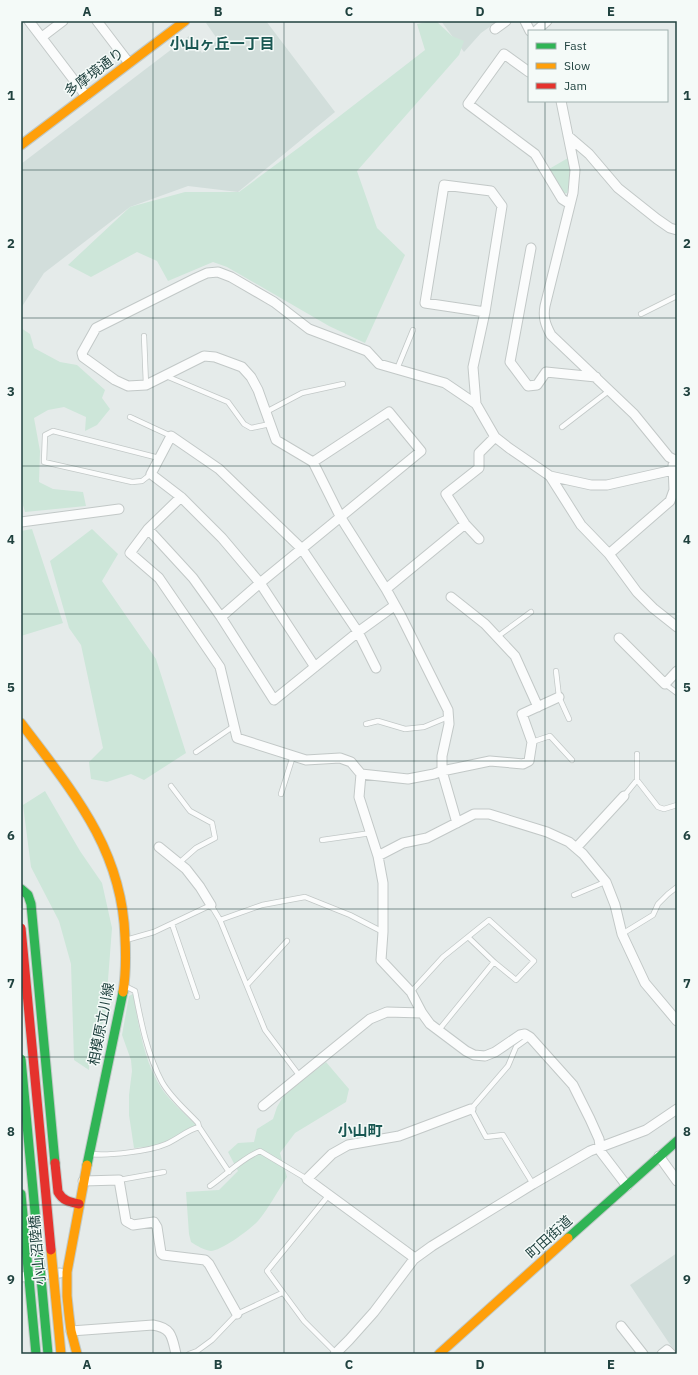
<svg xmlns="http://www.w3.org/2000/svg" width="698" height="1375" font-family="'IBM Plex Sans','Noto Sans JP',sans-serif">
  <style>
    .built { fill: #d2dedb }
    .green { fill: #cde6d9 }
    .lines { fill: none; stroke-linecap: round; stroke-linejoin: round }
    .lane-casing { stroke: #c2c8c7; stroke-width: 6 }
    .street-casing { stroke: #c2c8c7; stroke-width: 11 }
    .fast-casing { stroke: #c0c9c7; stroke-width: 11 }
    .slow-casing { stroke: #c0c9c7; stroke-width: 11 }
    .jam-casing { stroke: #c0c9c7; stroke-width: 11 }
    .lane { stroke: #fbfcfc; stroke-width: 4.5 }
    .street { stroke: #fbfcfc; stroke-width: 9 }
    .fast { stroke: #30b455; stroke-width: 9 }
    .slow { stroke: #ff9f0a; stroke-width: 9 }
    .jam { stroke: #e5322d; stroke-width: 9 }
    .fast-bridge-casing { stroke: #c0c9c7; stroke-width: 11; stroke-linecap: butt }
    .slow-bridge-casing { stroke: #c0c9c7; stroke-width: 11; stroke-linecap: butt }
    .jam-bridge-casing { stroke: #c0c9c7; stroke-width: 11; stroke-linecap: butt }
    .fast-bridge { stroke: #30b455; stroke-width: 9 }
    .slow-bridge { stroke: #ff9f0a; stroke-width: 9 }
    .jam-bridge { stroke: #e5322d; stroke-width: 9 }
    .grid { fill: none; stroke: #20423f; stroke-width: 1; stroke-opacity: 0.55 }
    .labels { text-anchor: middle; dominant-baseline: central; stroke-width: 3; stroke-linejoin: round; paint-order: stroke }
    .street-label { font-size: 14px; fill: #20423f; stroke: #f4faf8 }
    .neighbourhood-label { font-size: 15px; font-weight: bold; fill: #195752; stroke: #f4faf8 }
    .neatline { fill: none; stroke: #20423f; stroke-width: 1.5 }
    .grid-label { font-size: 13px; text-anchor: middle; font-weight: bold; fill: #20423f }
  </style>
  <rect width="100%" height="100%" fill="#e5ebea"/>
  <path class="built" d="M209,21H266L335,112L238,192L188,186L130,207L44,273L21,308V164L189,36L202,53L218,40L206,23Z
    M441,21H498L481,33L464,52Z
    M677,1253V1353L669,1343L630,1285Z"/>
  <path class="green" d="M432,21H436L452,36L464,41L459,55L357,171L377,228L405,255L365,343L329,326L227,267L213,262L168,281L157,261L137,252L91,277L68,265L130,207L185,192H239L301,146L425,50L417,24Z
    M568,158L571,177L567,193L562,194L549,169Z
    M21,328L30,334L34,348L60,362L77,365L105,390L102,398L110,409L97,425L85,431L86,417L64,407L48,410L34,418L40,451L39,482L53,489L83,492L86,506L25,512L21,498Z
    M32,529L63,623L21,636V531Z
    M92,529L118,554L102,581L156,659L186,753L144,780L131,774L107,782L91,779L89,762L103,748L81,645L69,628L50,561Z
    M45,791L80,851L102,883L112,928L105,1019L91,1044L89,1057V1070L74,1060L71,964L59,921L31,867L23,805Z
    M133,994C139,1026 143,1060 162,1089C169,1100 186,1115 196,1125C184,1131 173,1138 162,1143C153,1147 143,1147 134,1148L129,1115V1095L132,1071L131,1060L122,1035L129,996Z
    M326,1062L349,1089L346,1102L295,1133L280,1153L287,1177C277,1192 269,1208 258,1221C251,1229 221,1251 211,1251C204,1250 197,1246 191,1242L189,1234L186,1192L219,1190L238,1171L228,1152L238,1143L254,1142L257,1129L273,1119L277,1107L284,1095Z"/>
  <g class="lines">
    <defs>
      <path id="lane" d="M641,314L677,296
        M144,336L146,385
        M397,369L413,330
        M166,376L228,402L244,424L251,428L270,424
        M266,412L302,393L343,384
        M130,417L171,436
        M562,427L610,390
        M151,474L142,481L132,482L44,462L45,435L53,431L159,458
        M497,637L531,612
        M556,671L559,697L569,719
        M665,684L677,693
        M366,724L378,721L405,729L424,727L448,717
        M532,742L550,736L572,760
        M196,752L234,726
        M637,780L658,807L664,809L677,805
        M171,786L190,811L212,823L215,838L196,848L179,863
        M281,794L293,756
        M624,796L637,780V754
        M322,840L371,833
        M574,895L605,882
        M220,920L265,1030L299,1075
        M172,924L197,997
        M622,934L653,915L658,904L668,894L677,887
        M468,937L494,962
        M126,940L154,932L211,905L220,920L262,905L305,897L350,915L383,932
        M247,985L287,941
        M125,986L135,991C141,1022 147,1054 162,1082C171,1098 186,1110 198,1123L199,1127L229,1172
        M411,992L443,957L489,920L534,961L516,980L494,962L438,1031
        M530,1037L516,1047L508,1066L471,1109L486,1137L503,1135L533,1184
        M91,1154C109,1156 150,1151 166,1144C178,1139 187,1130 199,1127
        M119,1180L164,1172
        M210,1186C226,1175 242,1158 260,1151L307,1179
        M328,1196L267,1271L304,1321L336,1353
        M189,1354L197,1351L212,1340L237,1314L282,1293"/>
      <path id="street" d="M29,21L86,96
        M97,21L129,63
        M525,21L530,31
        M495,29L506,21
        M536,31L547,21
        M42,37L63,21
        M529,72L504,54L468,104L535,154L562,199L570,204
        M561,101L575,170L573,193L545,306C543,317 545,324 551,335L634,414L669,457L677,461
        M568,136L589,154L618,188L657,219L670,228L677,230
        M531,248L510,362L528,386L537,385L546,372L596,377
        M476,404L445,383L379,364L367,351L309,329L274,302L231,277L218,272L207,273L196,278L96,328L82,353L83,357L115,380L128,386L146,385L204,356L215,357L242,367L251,377L258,390L276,440L313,462L341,518L386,589L401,616L448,710L449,724L442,756V771L434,774L408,779L361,774L359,797L378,856L383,883V932L381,960L411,992L422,1013L430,1024L466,1051L474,1055L485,1056L495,1052L520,1035L525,1034L530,1037L573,1085L590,1119L599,1139L601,1152L627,1186
        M495,437L509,448L550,476L581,525L609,554L637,592L653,608L677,627
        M550,476L591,485H607L673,470
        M181,497L148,529L130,553L159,578L220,667L237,738L306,760L340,758L351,762L361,774
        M21,522L119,509
        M148,529L193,578L221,617L274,700L358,632L394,606
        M479,539L465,524L446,494L479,468V453L495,437L476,404L473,367L485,312L502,206L491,191L444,185L425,303L485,312
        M609,554L670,501L674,490L673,465
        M386,589L465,524
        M451,597L485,624L515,656L538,707
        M221,617L260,583L421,451L389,412L313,462
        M619,638L665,684L677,671
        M315,667L260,583L222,538L181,497L151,474L171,436L219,469L302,549L358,632L376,668
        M457,823L442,771L490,761L523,764L529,761L532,742L522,714L559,697
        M159,847L186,869L200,887L211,905
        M576,848L624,796
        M378,856L403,843L427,838L474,814H489L547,832L569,842L583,854L606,882L615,905L622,934L645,983L677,1021
        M263,1106L370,1019L387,1012L422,1013
        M659,1156L677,1181
        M83,1181L119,1180L126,1221L133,1225L154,1222L157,1227L161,1253L163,1255L205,1260L209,1264L237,1314
        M414,1259L412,1256L307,1179L332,1154L348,1145L399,1136L471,1109
        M21,1277L60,1273
        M621,1326L643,1354
        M71,1331L153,1325C172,1328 172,1337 176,1354
        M335,1354L349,1340L374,1312L414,1259L432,1246L533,1184L590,1151L646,1130L677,1109
        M662,1354L667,1350L671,1354"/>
      <path id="fast" d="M21,889L28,895L31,904L55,1163
        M87,1165L123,992
        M21,1194L36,1354
        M568,1238L677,1141"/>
      <path id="slow" d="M21,145L185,21
        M21,723C72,791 122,848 125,937C126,956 126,974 123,992
        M77,1354L71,1331L69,1315L67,1296V1272L87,1165
        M439,1354L568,1238"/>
      <path id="jam" d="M55,1163L58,1192C63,1201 70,1202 79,1204"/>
    </defs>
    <use href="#lane" class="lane-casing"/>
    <use href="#street" class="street-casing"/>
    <use href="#fast" class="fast-casing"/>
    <use href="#slow" class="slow-casing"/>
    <use href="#jam" class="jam-casing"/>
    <use href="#lane" class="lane"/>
    <use href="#street" class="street"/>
    <use href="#fast" class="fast"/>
    <use href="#slow" class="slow"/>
    <use href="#jam" class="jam"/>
    <defs>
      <path id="fast-bridge" d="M21,1059L48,1354"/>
      <path id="slow-bridge" d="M51,1250L61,1354"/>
      <path id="jam-bridge" d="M21,928L51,1250"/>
    </defs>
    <use href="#fast-bridge" class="fast-bridge-casing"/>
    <use href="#slow-bridge" class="slow-bridge-casing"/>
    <use href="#jam-bridge" class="jam-bridge-casing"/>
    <use href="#fast-bridge" class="fast-bridge"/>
    <use href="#slow-bridge" class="slow-bridge"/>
    <use href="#jam-bridge" class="jam-bridge"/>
  </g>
  <path class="grid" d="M153,21V1354M284,21V1354M414,21V1354M545,21V31M545,101V1354M21,170H677M21,318H677M21,466H677M21,614H677M21,761H677M21,909H677M21,1057H677M21,1205H677"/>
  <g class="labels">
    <g class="street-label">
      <text transform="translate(94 72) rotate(-37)">多摩境通り</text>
      <text transform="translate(101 1024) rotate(-79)">相模原立川線</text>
      <text transform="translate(549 1237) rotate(-42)">町田街道</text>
      <text transform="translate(37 1250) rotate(-95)">小山沼陸橋</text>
    </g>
    <g class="neighbourhood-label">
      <text x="222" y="43">小山ヶ丘一丁目</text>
      <text x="360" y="1130">小山町</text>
    </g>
  </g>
  <rect width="698" height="1375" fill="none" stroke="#f4faf8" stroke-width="44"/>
  <rect x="528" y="30" width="140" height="72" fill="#f4faf8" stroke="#9fb0ae"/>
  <rect x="536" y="43" width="20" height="6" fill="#30b455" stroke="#9fb0ae"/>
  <text x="564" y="50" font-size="12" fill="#20423f">Fast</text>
  <rect x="536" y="63" width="20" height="6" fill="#ff9f0a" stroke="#9fb0ae"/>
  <text x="564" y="70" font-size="12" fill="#20423f">Slow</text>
  <rect x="536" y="83" width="20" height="6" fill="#e5322d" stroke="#9fb0ae"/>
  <text x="564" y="90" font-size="12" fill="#20423f">Jam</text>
  <rect x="22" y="22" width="654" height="1331" class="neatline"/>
  <g class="grid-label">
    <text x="87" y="16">A</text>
    <text x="218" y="16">B</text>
    <text x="349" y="16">C</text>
    <text x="480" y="16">D</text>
    <text x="611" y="16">E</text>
    <text x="11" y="100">1</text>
    <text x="687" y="100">1</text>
    <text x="11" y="248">2</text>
    <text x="687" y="248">2</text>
    <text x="11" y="396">3</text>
    <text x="687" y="396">3</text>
    <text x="11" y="544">4</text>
    <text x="687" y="544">4</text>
    <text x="11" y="692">5</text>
    <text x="687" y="692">5</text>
    <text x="11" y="840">6</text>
    <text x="687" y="840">6</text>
    <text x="11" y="988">7</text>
    <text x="687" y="988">7</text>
    <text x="11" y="1136">8</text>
    <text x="687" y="1136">8</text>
    <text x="11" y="1284">9</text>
    <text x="687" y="1284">9</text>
    <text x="87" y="1369">A</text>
    <text x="218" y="1369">B</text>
    <text x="349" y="1369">C</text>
    <text x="480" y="1369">D</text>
    <text x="611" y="1369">E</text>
  </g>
</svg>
